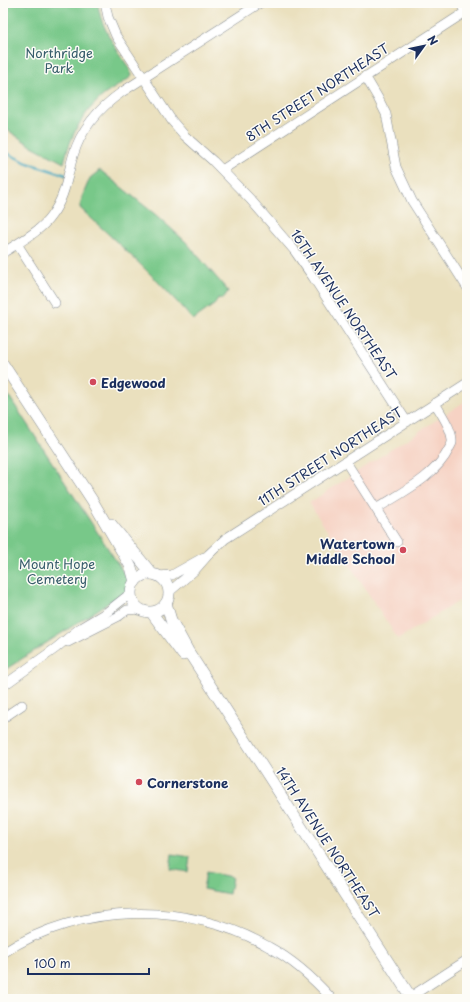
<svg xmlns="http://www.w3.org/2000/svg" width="470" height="1002" font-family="'Playpen Sans',sans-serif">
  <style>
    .built { fill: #f6d2c3 }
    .green { fill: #78c889; stroke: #4a7c74 }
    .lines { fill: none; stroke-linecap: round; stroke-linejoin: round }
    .stream { stroke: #40a9c0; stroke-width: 2.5 }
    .minor-casing { stroke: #82888e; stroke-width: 10 }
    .major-casing { stroke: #82888e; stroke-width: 12 }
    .minor { stroke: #fff; stroke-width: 9 }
    .major { stroke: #fff; stroke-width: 11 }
    .poi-dot { fill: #d1495b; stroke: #fdfcf7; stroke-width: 1.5 }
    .labels { text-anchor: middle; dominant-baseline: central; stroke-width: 3; stroke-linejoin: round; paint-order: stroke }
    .park-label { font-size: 13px; fill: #375d6b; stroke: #fdfcf7 }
    .street-label { font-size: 13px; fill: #1b2f5e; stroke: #fdfcf7 }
    .poi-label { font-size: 13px; font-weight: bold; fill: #1b2f5e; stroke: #fdfcf7; text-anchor: start }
  </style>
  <rect width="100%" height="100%" fill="#fdfcf7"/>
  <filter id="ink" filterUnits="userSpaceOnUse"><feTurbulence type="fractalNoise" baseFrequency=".025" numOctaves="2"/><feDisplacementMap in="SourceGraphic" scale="8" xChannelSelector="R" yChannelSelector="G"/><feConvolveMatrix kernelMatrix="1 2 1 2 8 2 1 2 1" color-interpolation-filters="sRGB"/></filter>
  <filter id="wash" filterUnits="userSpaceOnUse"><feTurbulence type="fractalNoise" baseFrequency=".012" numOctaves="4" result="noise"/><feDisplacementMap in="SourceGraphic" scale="16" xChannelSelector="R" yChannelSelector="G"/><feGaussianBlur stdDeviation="0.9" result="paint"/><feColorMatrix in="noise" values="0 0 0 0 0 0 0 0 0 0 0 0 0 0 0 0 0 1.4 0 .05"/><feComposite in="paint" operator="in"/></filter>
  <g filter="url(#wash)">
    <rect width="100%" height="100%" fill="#eae0be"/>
    <path class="built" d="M467,400V596L398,639L309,503Z"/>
    <path class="green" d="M3,3H98C100,28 118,50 130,70L132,76C124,83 113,88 104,95C82,113 70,137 64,163L30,145L3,127Z
      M100,170L156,215L186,242L228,291L223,299L218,298L215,304L193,320C159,280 119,244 80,208L82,197L90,178Z
      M3,387L133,587L3,671Z
      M172,854L190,857L188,872L170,869Z
      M206,872L232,877L229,894L203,889Z"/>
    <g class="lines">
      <path class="stream" d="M3,151L27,163L66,175"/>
    </g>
  </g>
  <g filter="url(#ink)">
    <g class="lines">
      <defs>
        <path id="minor" d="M105,3L108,17L116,36L172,121L185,136L213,161L250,199L294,250L313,277L407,422
          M460,3L467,14
          M365,76L378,98L386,114L396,167L412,201L467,287
          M222,170L467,11
          M17,244L55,303
          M3,253C19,242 40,232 51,216C65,198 67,177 73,156C81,129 99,108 122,92L260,3
          M346,462L397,542
          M376,509C401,493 436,476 449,449C449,448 452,444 452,443C453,430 441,414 435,403
          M158,576L172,575L204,557
          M169,592L195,570L209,554L225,539L467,383
          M68,642L119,616L127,610L140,609
          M3,686L56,648L80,628L107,612L131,593
          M3,718L22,705
          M3,953C80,902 190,901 269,947C293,960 314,979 332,999
          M407,999L467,960"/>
        <path id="major" d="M3,364L92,500L131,567L135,582
          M111,524L152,574
          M131 593a19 19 0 1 1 38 0a19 19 0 1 1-38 0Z
          M166,603L171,620L188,651L412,999
          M151,612L183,655"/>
      </defs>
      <use href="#minor" class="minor-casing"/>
      <use href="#major" class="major-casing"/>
      <use href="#minor" class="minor"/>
      <use href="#major" class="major"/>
    </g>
  </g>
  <g class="poi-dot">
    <circle cx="93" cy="382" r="4"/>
    <circle cx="403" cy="550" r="4"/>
    <circle cx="139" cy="782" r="4"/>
  </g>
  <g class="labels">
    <g class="park-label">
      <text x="59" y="52">Northridge<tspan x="59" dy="15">Park</tspan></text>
      <text x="57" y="563">Mount Hope<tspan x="57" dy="15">Cemetery</tspan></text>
    </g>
    <g class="street-label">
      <text transform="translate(317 92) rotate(-33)">8TH STREET NORTHEAST</text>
      <text transform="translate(344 304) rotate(56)">16TH AVENUE NORTHEAST</text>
      <text transform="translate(330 456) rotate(-33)">11TH STREET NORTHEAST</text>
      <text transform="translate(328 842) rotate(57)">14TH AVENUE NORTHEAST</text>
    </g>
    <g class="poi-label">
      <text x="101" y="382">Edgewood</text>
      <text x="395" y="543" text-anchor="end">Watertown<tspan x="395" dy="15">Middle School</tspan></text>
      <text x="147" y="782">Cornerstone</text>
    </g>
  </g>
  <rect width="470" height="1002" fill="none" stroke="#fdfcf7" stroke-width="16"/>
  <g transform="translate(424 46) rotate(57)" stroke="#fdfcf7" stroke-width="3" paint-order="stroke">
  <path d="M0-3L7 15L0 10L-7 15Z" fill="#1b2f5e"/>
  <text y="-6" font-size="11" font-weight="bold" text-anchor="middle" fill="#1b2f5e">N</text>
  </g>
  <path d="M28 968v6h121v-6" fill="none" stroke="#1b2f5e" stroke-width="2"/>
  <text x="34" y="968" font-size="12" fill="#1b2f5e" stroke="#fdfcf7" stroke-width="3" paint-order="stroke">100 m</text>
</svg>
